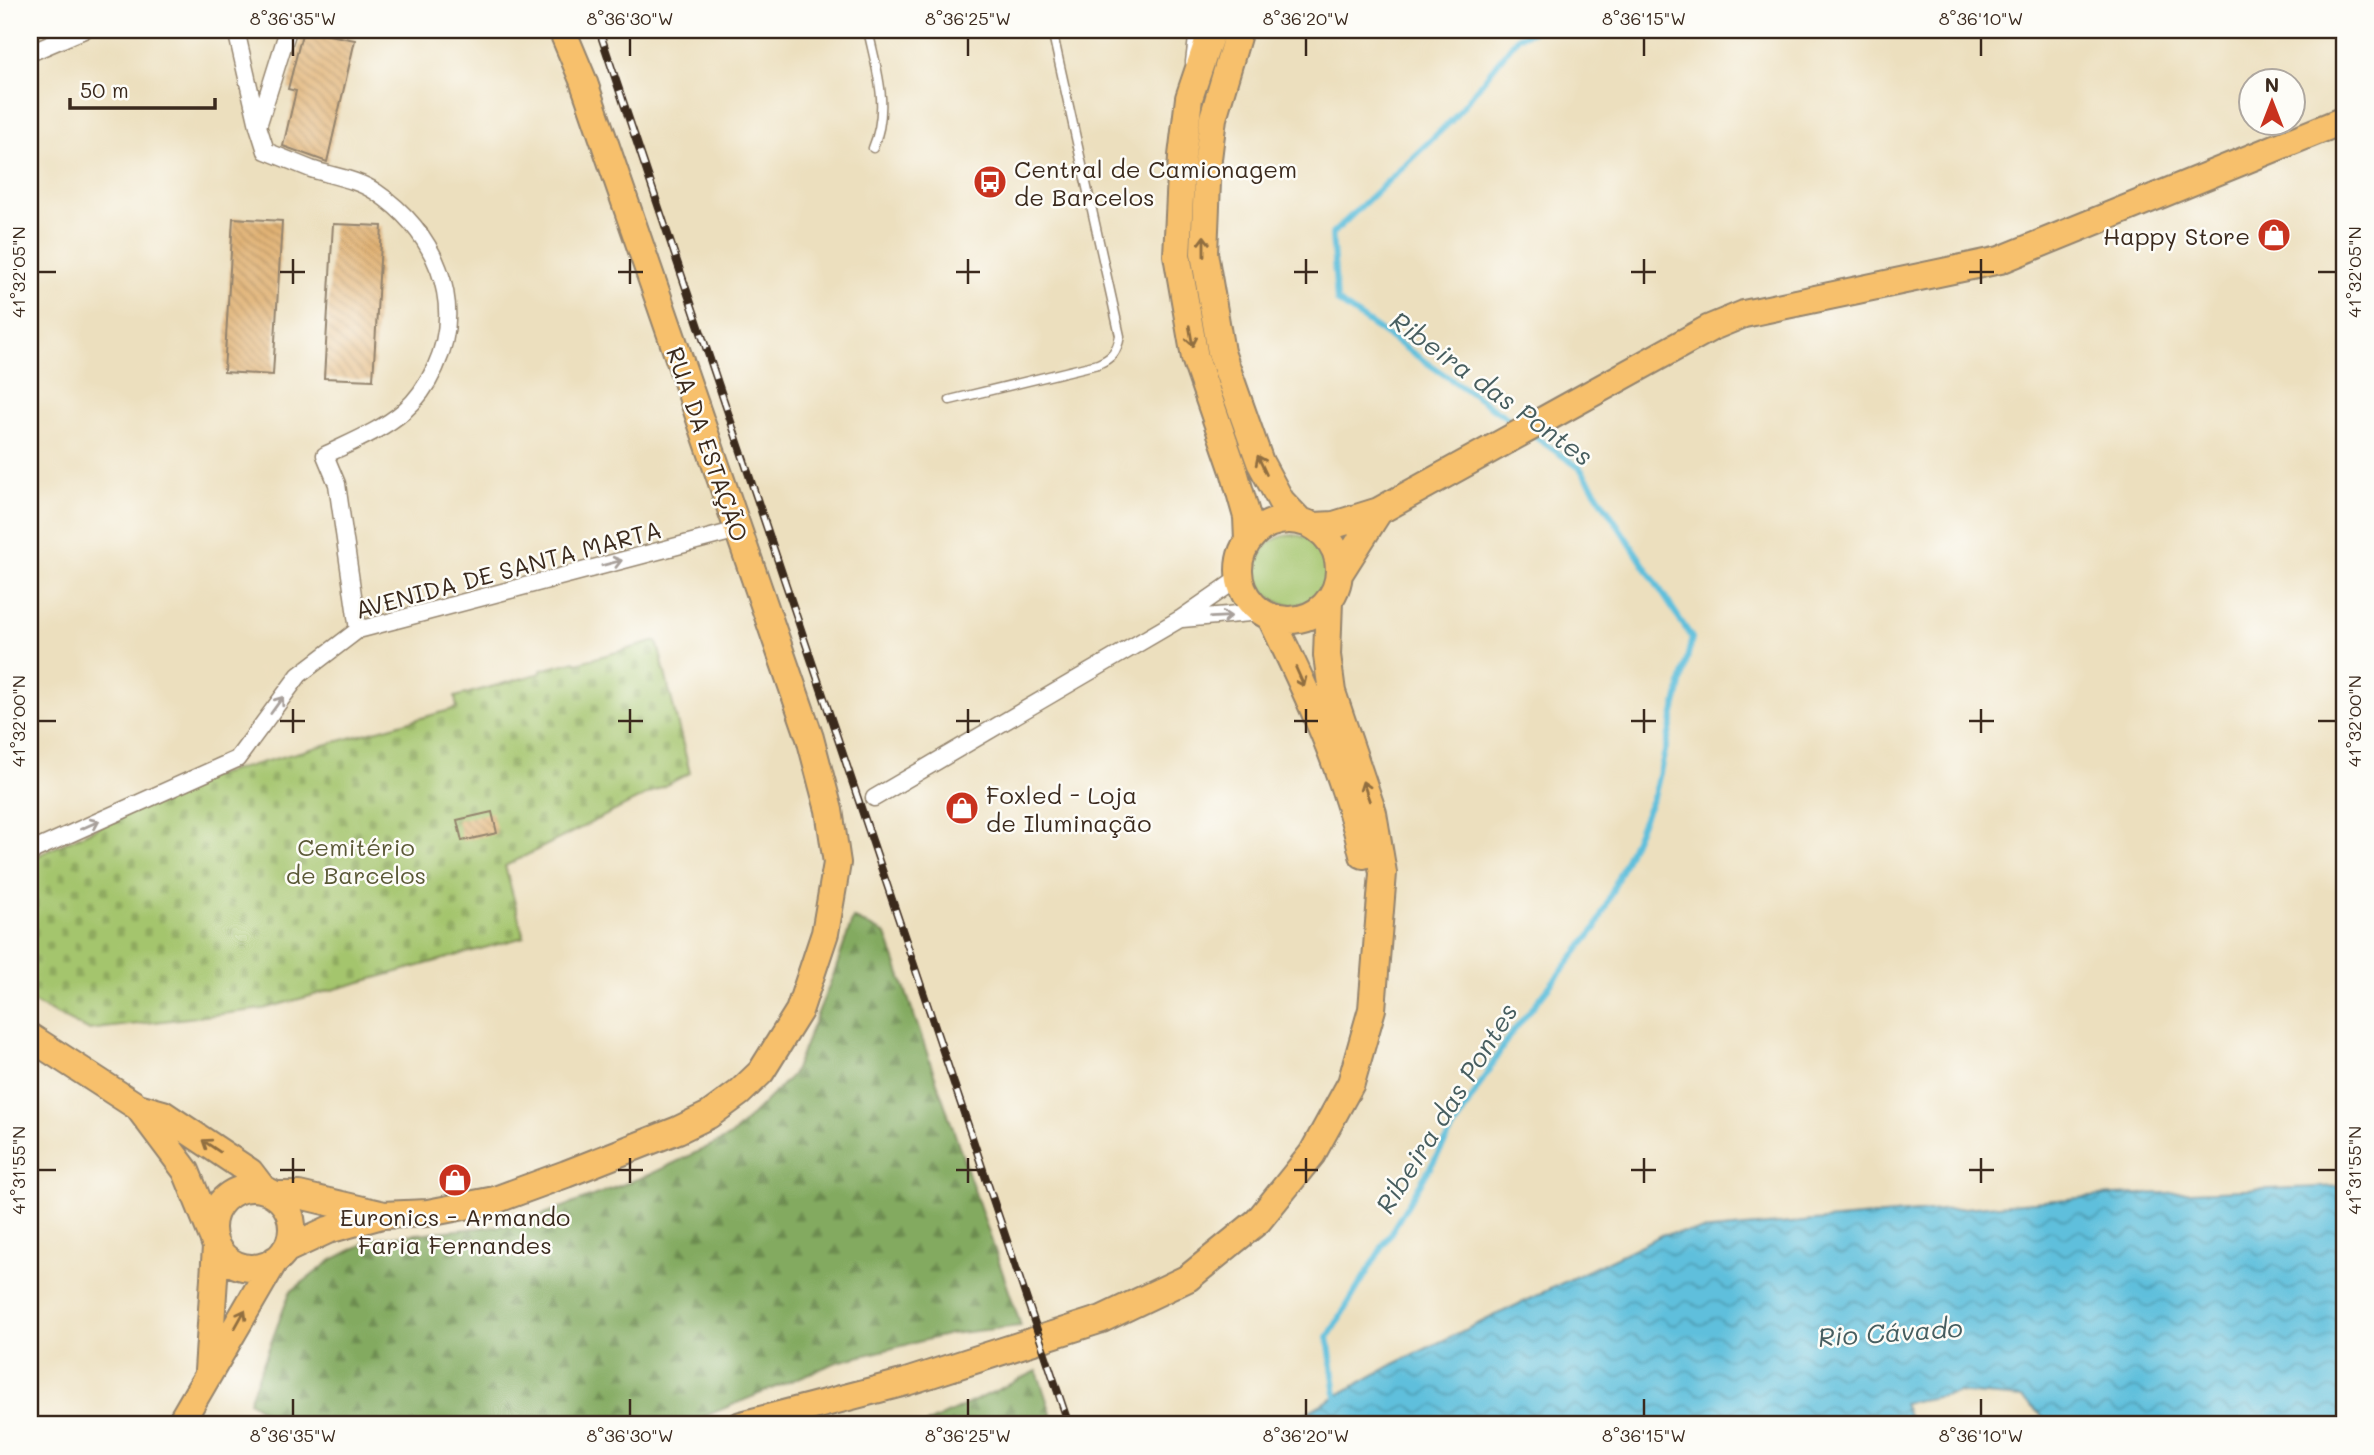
<svg xmlns="http://www.w3.org/2000/svg" width="2374" height="1455" font-family="Mali,sans-serif">
  <style>
    .grass { fill: #a4c56d; stroke: #707846; stroke-width: 2 }
    .forest { fill: url(#forest-firs); stroke: #5f6a3f; stroke-width: 2 }
    .cemetery { fill: url(#cemetery-stones); stroke: #707846; stroke-width: 2 }
    .water { fill: url(#water-waves); stroke: #4c747d; stroke-width: 2 }
    .lines { fill: none; stroke-linecap: round; stroke-linejoin: round }
    .stream { stroke: #5ebfdc; stroke-width: 6 }
    .building { fill: url(#building-back-hatch) }
    .service-casing { stroke: #94846e; stroke-width: 11 }
    .minor-casing { stroke: #94846e; stroke-width: 19 }
    .primary-casing { stroke: #94846e; stroke-width: 30 }
    .service { stroke: #fff; stroke-width: 8 }
    .minor { stroke: #fff; stroke-width: 16 }
    .primary { stroke: #f7c06c; stroke-width: 26 }
    .rail-casing { stroke: #3b2a1e; stroke-width: 8 }
    .rail { stroke: #fdfcf7; stroke-width: 5; stroke-dasharray: 16; stroke-linecap: butt }
    .oneway { stroke: #906e41 }
    .oneway2 { stroke: #a79f9a }
    .ticks { fill: none; stroke: #3b2a1e; stroke-width: 2.5 }
    .labels { text-anchor: middle; dominant-baseline: central; stroke-width: 5; stroke-linejoin: round; paint-order: stroke }
    .poi-label { font-size: 24px; fill: #3b2a1e; stroke: #fdfcf7; text-anchor: start }
    .street-label { font-size: 24px; fill: #3b2a1e; stroke: #fdfcf7 }
    .park-label { font-size: 24px; fill: #5a5836; stroke: #fdfcf7 }
    .water-label { font-size: 26px; font-style: italic; fill: #475e60; stroke: #fdfcf7 }
    .neatline { fill: none; stroke: #3b2a1e; stroke-width: 2.5 }
    .ticks-label { font-size: 18px; text-anchor: middle; fill: #3b2a1e }
  </style>
  <defs>
    <pattern id="forest-firs" width="22" height="20" patternUnits="userSpaceOnUse" patternTransform="scale(1.75)"><rect width="22" height="20" fill="#83aa60"/><path d="M5 1l3.5 6h-7zM16 11l3.5 6h-7z" fill="#6c8b4f"/></pattern>
    <pattern id="cemetery-stones" width="16" height="16" patternUnits="userSpaceOnUse" patternTransform="scale(1.75)"><rect width="16" height="16" fill="#a4c56d"/><path d="M2 7V4a2 2 0 0 1 4 0v3zM10 15v-3a2 2 0 0 1 4 0v3z" fill="#8ea95e"/></pattern>
    <pattern id="water-waves" width="16" height="10" patternUnits="userSpaceOnUse" patternTransform="scale(1.75)"><rect width="16" height="10" fill="#5ebfdc"/><path d="M0 5q4-4 8 0t8 0" fill="none" stroke="#4f9bb2"/></pattern>
    <pattern id="building-back-hatch" width="6" height="6" patternUnits="userSpaceOnUse" patternTransform="scale(1.75)"><rect width="6" height="6" fill="#e1b274"/><path d="M-1 5l2 2M0 0l6 6M5-1l2 2" fill="none" stroke="#b8915f"/></pattern>
  </defs>
  <rect width="100%" height="100%" fill="#fdfcf7"/>
  <filter id="ink" filterUnits="userSpaceOnUse"><feTurbulence type="fractalNoise" baseFrequency=".0143" numOctaves="2"/><feDisplacementMap in="SourceGraphic" scale="14" xChannelSelector="R" yChannelSelector="G"/><feConvolveMatrix kernelMatrix="1 2 1 2 8 2 1 2 1" color-interpolation-filters="sRGB"/></filter>
  <filter id="wash" filterUnits="userSpaceOnUse"><feTurbulence type="fractalNoise" baseFrequency=".00686" numOctaves="4" result="noise"/><feDisplacementMap in="SourceGraphic" scale="28" xChannelSelector="R" yChannelSelector="G"/><feGaussianBlur stdDeviation="1.57" result="paint"/><feColorMatrix in="noise" values="0 0 0 0 0 0 0 0 0 0 0 0 0 0 0 0 0 1.4 0 .05"/><feComposite in="paint" operator="in"/></filter>
  <g filter="url(#wash)">
    <rect width="100%" height="100%" fill="#ecdfbe"/>
    <path class="grass" d="M1257 570a35 35 0 1 1 70 0a35 35 0 1 1-70 0Z"/>
    <path class="forest" d="M853,918L886,934L1021,1326L950,1334L837,1362L686,1424L672,1425H285L249,1401L290,1292L332,1260L375,1238L518,1224L651,1174L731,1136L793,1074L835,971Z
      M1037,1371L1055,1425H924Z"/>
    <path class="cemetery" d="M657,641L690,773L505,866L524,937L263,1009L88,1030L30,1001V871L39,855L199,780L457,708L455,697L541,673V670L575,661L577,663Z"/>
    <path class="water" d="M2344,1186V1425H2052L2022,1398L1959,1393L1903,1403L1912,1425H1284L1394,1364L1664,1234L2113,1195Z"/>
    <g class="lines">
      <path class="stream" d="M1519,426L1337,301L1332,234L1452,120L1518,37L1536,30
        M1337,1403L1328,1337L1508,1038L1596,928L1655,793L1692,638L1580,468L1531,434"/>
    </g>
    <g id="blocks">
      <path class="building" d="M303,30L355,40L327,162L283,146L296,91L288,89Z
        M233,218L282,221L273,375L224,372Z
        M333,224L382,226L373,380L324,378Z
        M492,812L497,833L462,841L457,820Z"/>
    </g>
  </g>
  <g filter="url(#ink)">
    <use href="#blocks" fill-opacity="0" stroke="#94846e" stroke-width="2"/>
    <g class="lines">
      <defs>
        <path id="service" d="M868,30C877,72 890,107 873,148
          M1190,62L1194,30
          M950,400L1098,364C1112,358 1117,352 1120,336L1052,30"/>
        <path id="minor" d="M236,30L258,126L266,151C281,157 296,163 311,169C332,176 357,179 376,192C434,231 466,301 435,368C428,383 418,399 404,411C382,430 352,442 325,455L337,484L358,630
          M30,53L84,30
          M259,123L288,30
          M1182,619L1262,612
          M874,798L1180,619L1239,578
          M30,855L34,850L237,759L299,675L358,630L738,530"/>
        <path id="primary" d="M1212,30L1189,98L1182,156L1177,255L1195,358L1234,471L1247,517L1248,541
          M1239,30L1213,118L1208,159L1204,253L1221,352L1260,462L1281,501L1300,521
          M1239 570a50 50 0 1 1 100 0a50 50 0 1 1-100 0Z
          M1314,526L1334,525L1379,511L1710,328L1744,314L2000,260L2344,120
          M1339,574L1379,511
          M1270,616C1307,692 1345,772 1363,855
          M30,1037L138,1107L163,1114L250,1172L263,1189
          M138,1107L186,1171L212,1235
          M212 1228a40 40 0 1 1 80 0a40 40 0 1 1-80 0Z
          M275,1195H299L380,1214
          M285,1250L328,1230L382,1215L428,1213L495,1200L566,1174L678,1130L709,1115L739,1093L761,1072L799,1011L825,933L837,863L829,810L810,738L583,80L562,30
          M208,1371L216,1247
          M179,1425L275,1260
          M741,1425L906,1382L1102,1319L1188,1278L1258,1221L1312,1154L1351,1083L1372,1009L1383,873L1373,813L1332,692L1327,655L1329,601"/>
      </defs>
      <use href="#service" class="service-casing"/>
      <use href="#minor" class="minor-casing"/>
      <use href="#primary" class="primary-casing"/>
      <use href="#service" class="service"/>
      <use href="#minor" class="minor"/>
      <use href="#primary" class="primary"/>
      <defs>
        <path id="rail" d="M599,30L1069,1425"/>
      </defs>
      <use href="#rail" class="rail-casing"/>
      <use href="#rail" class="rail"/>
    </g>
    <defs><path id="oneway-shaft" d="M-6 0H5M1.5-3L5.5 0L1.5 3" fill="none" stroke-width="1.6" stroke-linecap="round" stroke-linejoin="round" transform="scale(1.75)"/></defs>
    <g class="oneway">
      <use href="#oneway-shaft" transform="translate(1204 246) rotate(-90)"/>
      <use href="#oneway-shaft" transform="translate(1191 336) rotate(80)"/>
      <use href="#oneway-shaft" transform="translate(1262 465) rotate(-115)"/>
      <use href="#oneway-shaft" transform="translate(1300 677) rotate(66)"/>
      <use href="#oneway-shaft" transform="translate(1366 791) rotate(-109)"/>
      <use href="#oneway-shaft" transform="translate(211 1146) rotate(-146)"/>
      <use href="#oneway-shaft" transform="translate(240 1319) rotate(-61)"/>
    </g>
    <g class="oneway2">
      <use href="#oneway-shaft" transform="translate(612 563) rotate(-15)"/>
      <use href="#oneway-shaft" transform="translate(1221 617) rotate(-3)"/>
      <use href="#oneway-shaft" transform="translate(277 705) rotate(-54)"/>
      <use href="#oneway-shaft" transform="translate(90 825) rotate(-24)"/>
    </g>
  </g>
  <path class="ticks" d="M293,38V56M630,38V56M968,38V56M1306,38V56M1644,38V56M1981,38V56M293,259V284M630,259V284M968,259V284M1306,259V284M1644,259V284M1981,259V284M38,272H56M280,272H305M618,272H643M956,272H980M1294,272H1318M1631,272H1656M1969,272H1994M2318,272H2336M293,709V733M630,709V733M968,709V733M1306,709V733M1644,709V733M1981,709V733M38,721H56M280,721H305M618,721H643M956,721H980M1294,721H1318M1631,721H1656M1969,721H1994M2318,721H2336M293,1158V1183M630,1158V1183M968,1158V1183M1306,1158V1183M1644,1158V1183M1981,1158V1183M38,1170H56M280,1170H305M618,1170H643M956,1170H980M1294,1170H1318M1631,1170H1656M1969,1170H1994M2318,1170H2336M293,1399V1416M630,1399V1416M968,1399V1416M1306,1399V1416M1644,1399V1416M1981,1399V1416"/>
  <defs>
    <symbol id="bus-disc" viewBox="-11 -11 22 22"><circle r="9.5" fill="#c8321e" stroke="#fdfcf7"/><path d="M-5-6H5V4H4V6H2V4H-2V6H-4V4H-5ZM-3.5-4V0h7V-4ZM-3.5 1.2v1.5H-2V1.2ZM2 1.2v1.5H3.5V1.2Z" fill="#fff"/></symbol>
    <symbol id="shop-disc" viewBox="-11 -11 22 22"><circle r="9.5" fill="#c8321e" stroke="#fdfcf7"/><path d="M-5-2.5h2.3a2.7 3.5 0 0 1 5.4 0H5L5.5 6h-11ZM-1.5-2.5h3a1.5 2.3 0 0 0-3 0Z" fill="#fff"/></symbol>
  </defs>
  <g fill-rule="evenodd">
    <use href="#bus-disc" x="971" y="163" width="38" height="38"/>
    <use href="#shop-disc" x="2255" y="216" width="38" height="38"/>
    <use href="#shop-disc" x="943" y="789" width="38" height="38"/>
    <use href="#shop-disc" x="436" y="1161" width="38" height="38"/>
  </g>
  <g class="labels">
    <g class="poi-label">
      <text x="1014" y="168">Central de Camionagem<tspan x="1014" dy="28">de Barcelos</tspan></text>
      <text x="2250" y="235" text-anchor="end">Happy Store</text>
      <text x="986" y="794">Foxled - Loja<tspan x="986" dy="28">de Iluminação</tspan></text>
      <text x="455" y="1216" text-anchor="middle">Euronics - Armando<tspan x="455" dy="28">Faria Fernandes</tspan></text>
    </g>
    <g class="street-label">
      <text transform="translate(708 444) rotate(71)">RUA DA ESTAÇÃO</text>
      <text transform="translate(508 569) rotate(-15)">AVENIDA DE SANTA MARTA</text>
    </g>
    <g class="park-label">
      <text x="356" y="846">Cemitério<tspan x="356" dy="28">de Barcelos</tspan></text>
    </g>
    <g class="water-label">
      <text transform="translate(1492 388) rotate(36)">Ribeira das Pontes</text>
      <text transform="translate(1446 1108) rotate(-58)">Ribeira das Pontes</text>
      <text transform="translate(1890 1332) rotate(-4)">Rio Cávado</text>
    </g>
  </g>
  <rect width="2374" height="1455" fill="none" stroke="#fdfcf7" stroke-width="77"/>
  <g transform="translate(2272 102)"><circle r="33" fill="#fdfcf7" stroke="#afa8a0" stroke-width="2"/>
  <path d="M0-5L12 26L0 18L-12 26Z" fill="#c8321e"/>
  <text y="-10" font-size="19" font-weight="bold" text-anchor="middle" fill="#3b2a1e">N</text>
  </g>
  <path d="M70 98v10h145v-10" fill="none" stroke="#3b2a1e" stroke-width="3.5"/>
  <text x="80" y="98" font-size="21" fill="#3b2a1e" stroke="#fdfcf7" stroke-width="5" paint-order="stroke">50 m</text>
  <rect x="38" y="38" width="2298" height="1378" class="neatline"/>
  <g class="ticks-label">
    <text x="293" y="25">8°36'35"W</text>
    <text x="630" y="25">8°36'30"W</text>
    <text x="968" y="25">8°36'25"W</text>
    <text x="1306" y="25">8°36'20"W</text>
    <text x="1644" y="25">8°36'15"W</text>
    <text x="1981" y="25">8°36'10"W</text>
    <text transform="translate(19 272) rotate(-90)" y="6">41°32'05"N</text>
    <text transform="translate(2355 272) rotate(-90)" y="6">41°32'05"N</text>
    <text transform="translate(19 721) rotate(-90)" y="6">41°32'00"N</text>
    <text transform="translate(2355 721) rotate(-90)" y="6">41°32'00"N</text>
    <text transform="translate(19 1170) rotate(-90)" y="6">41°31'55"N</text>
    <text transform="translate(2355 1170) rotate(-90)" y="6">41°31'55"N</text>
    <text x="293" y="1442">8°36'35"W</text>
    <text x="630" y="1442">8°36'30"W</text>
    <text x="968" y="1442">8°36'25"W</text>
    <text x="1306" y="1442">8°36'20"W</text>
    <text x="1644" y="1442">8°36'15"W</text>
    <text x="1981" y="1442">8°36'10"W</text>
  </g>
</svg>
